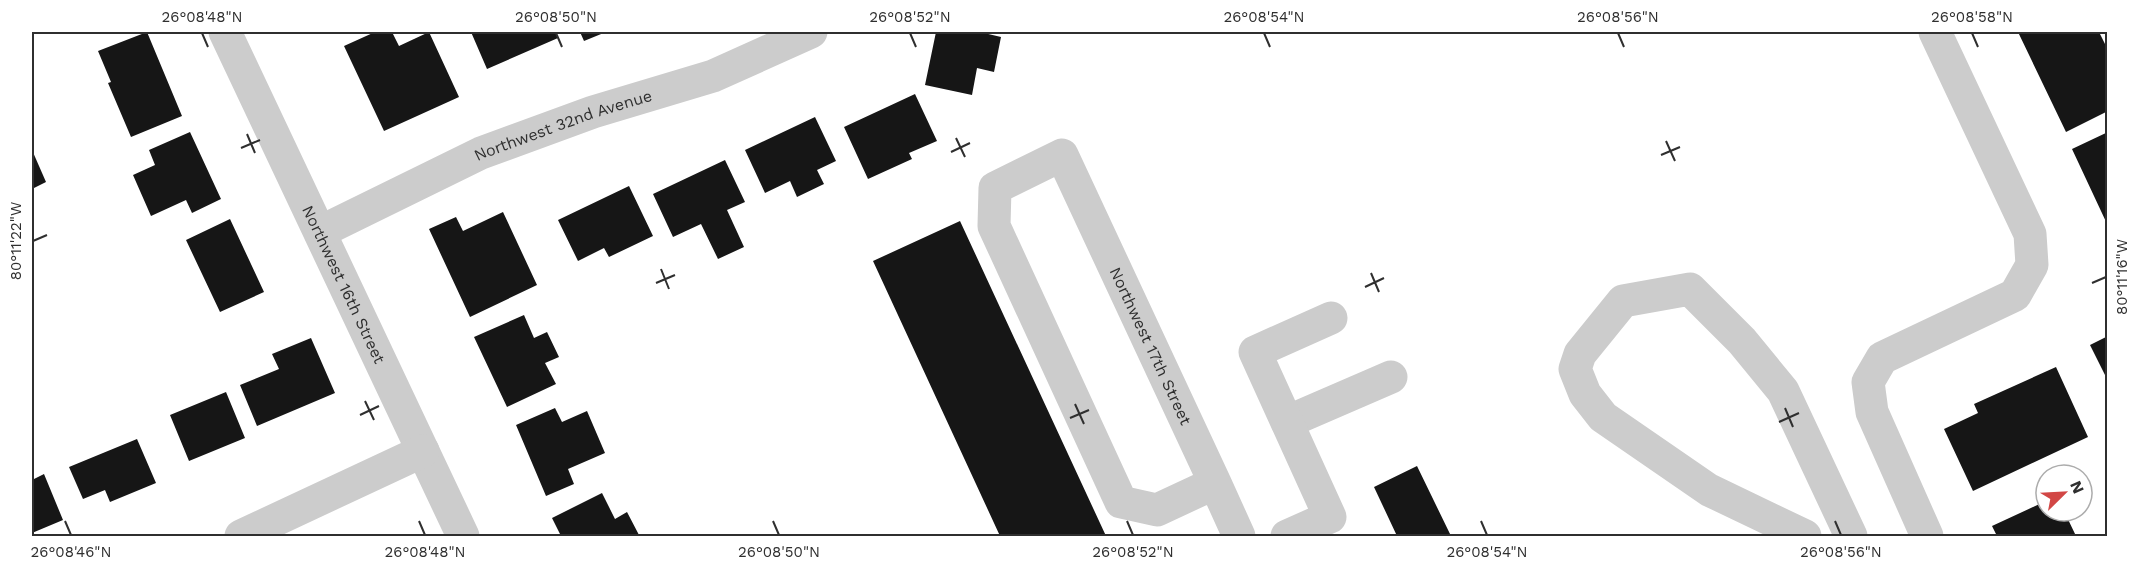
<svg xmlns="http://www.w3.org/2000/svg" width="2139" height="568" font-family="'Work Sans',sans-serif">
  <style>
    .building { fill: #161616 }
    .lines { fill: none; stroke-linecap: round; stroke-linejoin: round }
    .minor { stroke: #ccc; stroke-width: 33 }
    .ticks { fill: none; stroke: #2f2f2f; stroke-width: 2 }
    .labels { text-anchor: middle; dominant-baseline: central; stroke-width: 6; stroke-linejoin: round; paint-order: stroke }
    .street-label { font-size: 16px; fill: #2f2f2f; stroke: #fff }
    .neatline { fill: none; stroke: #2f2f2f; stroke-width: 2 }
    .ticks-label { font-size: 15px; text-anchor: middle; fill: #2f2f2f }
  </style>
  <rect width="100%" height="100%" fill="#fff"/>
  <path class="building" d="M147,32L182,116L131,137L108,83L111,82L98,51Z
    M375,32H392L399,46L429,32L459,97L384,131L344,46Z
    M471,32H555L558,38L487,69Z
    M580,32H606L584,41Z
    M936,32H984V33L1001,37L994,72L977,68L972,95L925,85Z
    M2018,32H2099L2108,50V111L2066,132Z
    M915,94L937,141L909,153L912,159L868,179L844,127Z
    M815,117L836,161L817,170L824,184L797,197L790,181L765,193L745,150Z
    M190,132L221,199L192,213L186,200L151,216L133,175L155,165L149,150Z
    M2108,132V226L2072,149Z
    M32,150L46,182L32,189Z
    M725,160L745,202L727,210L744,247L718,259L701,224L673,237L653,194Z
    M629,186L653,236L609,257L604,248L578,261L558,220Z
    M503,212L537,285L470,317L429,229L456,217L463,231Z
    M230,219L264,292L220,312L186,240Z
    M960,221L1106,536H1000L873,261Z
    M524,315L534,338L547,332L559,357L545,363L556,384L507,407L474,337Z
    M2108,336V381L2090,345Z
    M311,338L335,393L257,426L240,385L279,369L272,354Z
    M2056,367L2088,437L1973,491L1944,429L1978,413L1974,404Z
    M226,392L245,438L189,461L170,415Z
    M555,408L562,422L587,411L605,453L568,469L574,484L546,496L516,425Z
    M137,439L156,483L110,502L105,490L83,499L69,467Z
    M1417,466L1451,536H1397L1374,487Z
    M44,474L63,520L32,533V480Z
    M602,493L615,519L627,512L639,535L561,536L552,518Z
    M2046,501V511H2064L2076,536H1997L1992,526Z"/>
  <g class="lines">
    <g class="minor">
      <path id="s1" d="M225,32L463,536"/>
      <path id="s2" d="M320,232L481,153L593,112L713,76L811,32"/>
      <path d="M1287,422L1391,377"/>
      <path id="s3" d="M1215,483L1157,510L1121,502L994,226L995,188L1062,155L1215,483L1239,536"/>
      <path d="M241,536L423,451"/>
      <path d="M1287,536L1330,517L1255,352L1331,318"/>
      <path d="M1805,536L1709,490L1603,417L1585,394L1575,369L1580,354L1623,301L1690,289L1742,341L1783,391L1851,536"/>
      <path d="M1927,536L1872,412L1868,382L1882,358L2015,295L2032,265L2030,234L1935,32"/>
    </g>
  </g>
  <path class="ticks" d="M202,33L208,47M556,33L562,47M910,33L916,47M1264,33L1270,47M1618,33L1624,47M1972,33L1978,47M247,134L255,153M956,138L965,157M1666,141L1675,161M241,148L260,140M951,152L970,143M1661,155L1680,147M33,241L47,235M661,269L669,289M1371,273L1379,292M656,283L675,275M2092,283L2106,277M1365,287L1384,278M365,401L374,420M1075,404L1084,424M1785,408L1793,427M360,415L379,406M1070,418L1089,410M1779,422L1799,413M65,521L71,535M419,521L425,535M773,521L779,535M1127,521L1133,535M1481,521L1487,535M1835,521L1841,535"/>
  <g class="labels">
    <g class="street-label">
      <text stroke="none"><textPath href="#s2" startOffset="266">Northwest 32nd Avenue</textPath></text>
      <text stroke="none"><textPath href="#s1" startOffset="279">Northwest 16th Street</textPath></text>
      <text stroke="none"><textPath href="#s3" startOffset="728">Northwest 17th Street</textPath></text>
    </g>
  </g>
  <rect width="2139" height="568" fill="none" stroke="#ffffff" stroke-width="66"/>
  <g transform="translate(2064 493) rotate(66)"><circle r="28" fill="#ffffff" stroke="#acacac" stroke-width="1.5"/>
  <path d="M0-4.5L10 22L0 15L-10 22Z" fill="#d24745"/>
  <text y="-9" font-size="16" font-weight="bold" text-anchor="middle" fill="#2f2f2f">N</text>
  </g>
  <rect x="33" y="33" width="2073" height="502" class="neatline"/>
  <g class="ticks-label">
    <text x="202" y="22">26°08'48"N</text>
    <text x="556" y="22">26°08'50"N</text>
    <text x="910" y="22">26°08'52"N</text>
    <text x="1264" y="22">26°08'54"N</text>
    <text x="1618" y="22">26°08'56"N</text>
    <text x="1972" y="22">26°08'58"N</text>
    <text transform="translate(16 241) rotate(-90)" y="5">80°11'22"W</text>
    <text transform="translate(2122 277) rotate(-90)" y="5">80°11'16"W</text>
    <text x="71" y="557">26°08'46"N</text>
    <text x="425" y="557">26°08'48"N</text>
    <text x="779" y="557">26°08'50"N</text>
    <text x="1133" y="557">26°08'52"N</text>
    <text x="1487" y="557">26°08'54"N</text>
    <text x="1841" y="557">26°08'56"N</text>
  </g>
</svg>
